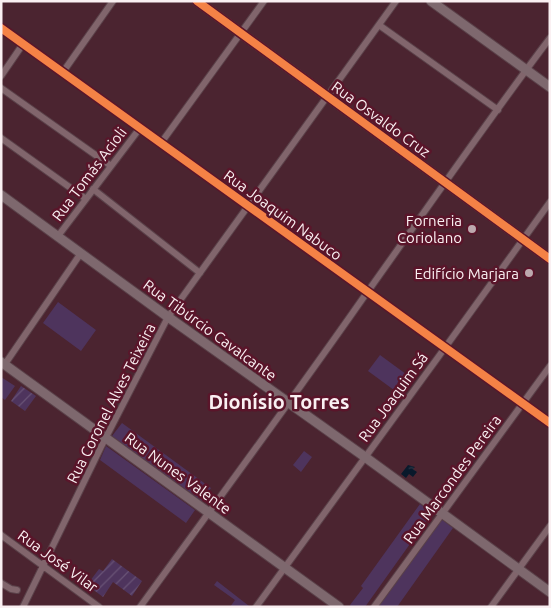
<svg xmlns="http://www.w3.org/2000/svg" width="551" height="608" font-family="Ubuntu,sans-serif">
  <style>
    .green { fill: #4e345d }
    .garden { fill: url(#garden-furrows) }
    .water { fill: url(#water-ripples) }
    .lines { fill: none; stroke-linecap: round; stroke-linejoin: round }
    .street-casing { stroke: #5a4149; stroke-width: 8 }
    .secondary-casing { stroke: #5a4149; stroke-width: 11 }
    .street { stroke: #81656c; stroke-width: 6 }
    .secondary { stroke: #7e686e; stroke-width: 9 }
    .cycleway-casing { stroke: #5a152a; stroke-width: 11 }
    .cycleway { stroke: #f48246; stroke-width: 8 }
    .poi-dot { fill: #bda9ae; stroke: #5a152a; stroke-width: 2 }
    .labels { text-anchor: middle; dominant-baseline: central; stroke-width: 5; stroke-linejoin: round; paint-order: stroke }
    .street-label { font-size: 15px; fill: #faf0f2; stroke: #5a152a }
    .poi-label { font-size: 15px; fill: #faf0f2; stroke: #5a152a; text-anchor: end }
    .district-label { font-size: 20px; font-weight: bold; fill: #faf0f2; stroke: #5a152a }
  </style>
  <defs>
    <pattern id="garden-furrows" width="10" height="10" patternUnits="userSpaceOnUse" patternTransform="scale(1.25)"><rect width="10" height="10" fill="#4e345d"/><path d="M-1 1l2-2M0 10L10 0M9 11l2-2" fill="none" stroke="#685275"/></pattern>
    <pattern id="water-ripples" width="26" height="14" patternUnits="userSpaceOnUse" patternTransform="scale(1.25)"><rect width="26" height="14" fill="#09192b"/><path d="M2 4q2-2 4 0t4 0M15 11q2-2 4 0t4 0" fill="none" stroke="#2e3b4a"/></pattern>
  </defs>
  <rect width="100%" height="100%" fill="#4b2430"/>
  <path class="green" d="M58,302L96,330L81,351L43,323Z
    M380,355L410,377L398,393L368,371Z
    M1,377L15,386L5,400L1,397Z
    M122,423L211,488L202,501L112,436Z
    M106,446L195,510L186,523L100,460Z
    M304,451L312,457L301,472L293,465Z
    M420,504L432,513L365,607H351L350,605L363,588L361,586Z
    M441,519L453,528L397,607H378Z
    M217,581L249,606L248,607H230L235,600L214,585Z"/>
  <path class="garden" d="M21,386L36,396L25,411L11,401Z
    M112,559L142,581L132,596L113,582L103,597L87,585L99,569L103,571Z"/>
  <path class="water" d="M408,465L415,467L413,469L417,472L413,477L409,474L406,478L401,474Z"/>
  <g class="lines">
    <defs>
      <path id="street" d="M379,25L498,110
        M1,28L550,423
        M63,72L113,1
        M1,76L23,44
        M1,88L111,166
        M1,138L86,199
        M161,143L264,1
        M93,189L200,273
        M58,236L140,128
        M5,364L81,253
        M1,535L99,607
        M1,583L11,589L17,590
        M23,607L101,447L168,317L396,1
        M140,607C214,505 289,404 361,301C424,213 485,124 550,38
        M256,607L439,356L550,202
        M374,607L550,366
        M491,607L550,526"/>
      <path id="secondary" d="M197,1L550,259
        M431,1L550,87
        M1,195L168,317L365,457L550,592
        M1,362L339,607"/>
    </defs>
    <use href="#street" class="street-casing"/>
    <use href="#secondary" class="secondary-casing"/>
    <use href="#street" class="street"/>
    <use href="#secondary" class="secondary"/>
    <defs>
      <path id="cycleway" d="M197,1L550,259
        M1,28L550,423"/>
    </defs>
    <use href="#cycleway" class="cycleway-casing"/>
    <use href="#cycleway" class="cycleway"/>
  </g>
  <g class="poi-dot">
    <circle cx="472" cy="229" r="5"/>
    <circle cx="529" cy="273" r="5"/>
  </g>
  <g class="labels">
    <g class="street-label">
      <text transform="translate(381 119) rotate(36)">Rua Osvaldo Cruz</text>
      <text transform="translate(89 174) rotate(-53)">Rua Tomás Acioli</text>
      <text transform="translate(283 215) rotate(36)">Rua Joaquim Nabuco</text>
      <text transform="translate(210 330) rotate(36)">Rua Tibúrcio Cavalcante</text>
      <text transform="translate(393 397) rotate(-54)">Rua Joaquim Sá</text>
      <text transform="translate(111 403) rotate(-63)">Rua Coronel Alves Teixeira</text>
      <text transform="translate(178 473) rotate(36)">Rua Nunes Valente</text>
      <text transform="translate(452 479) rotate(-54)">Rua Marcondes Pereira</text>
      <text transform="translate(58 561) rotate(36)">Rua José Vilar</text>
    </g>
    <g class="poi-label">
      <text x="462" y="220">Forneria<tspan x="462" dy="17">Coriolano</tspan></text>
      <text x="519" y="273">Edifício Marjara</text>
    </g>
    <g class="district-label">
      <text x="279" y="401">Dionísio Torres</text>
    </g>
  </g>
  <rect width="551" height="608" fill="none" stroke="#faf0f2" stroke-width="5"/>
</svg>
